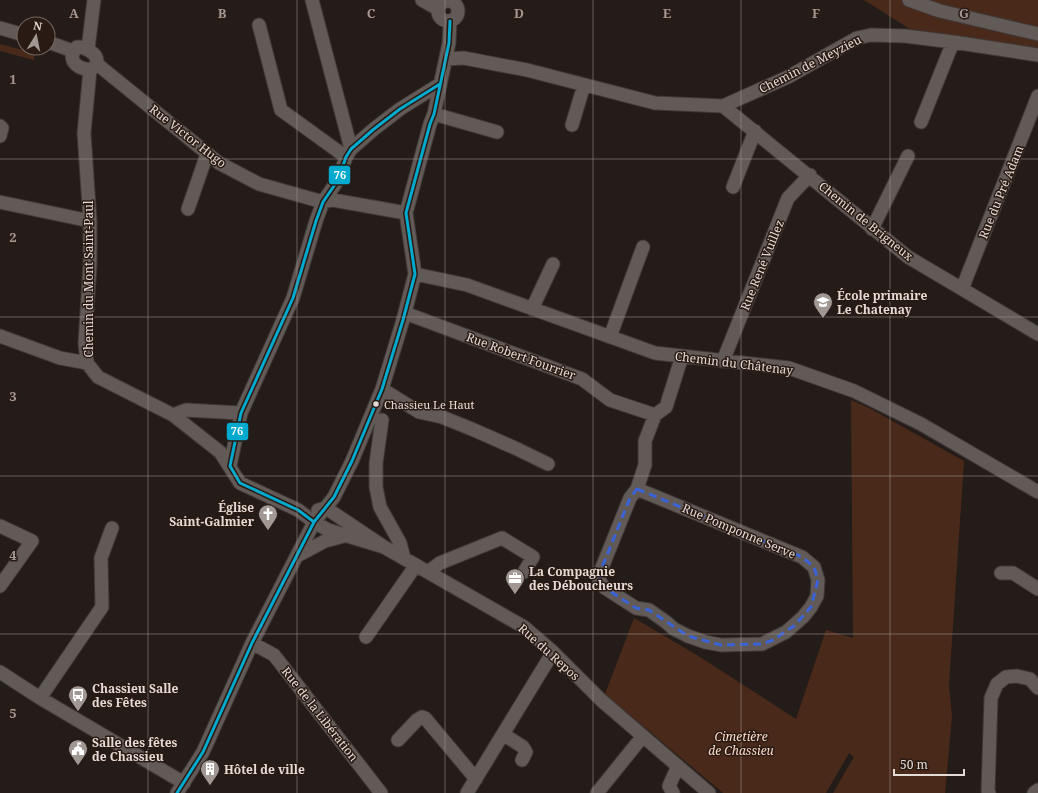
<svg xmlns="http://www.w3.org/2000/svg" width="1038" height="793" font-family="'Noto Serif',serif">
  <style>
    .green { fill: #492a1a }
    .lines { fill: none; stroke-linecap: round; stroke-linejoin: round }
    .minor-casing { stroke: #403937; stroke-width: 15 }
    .minor { stroke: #615a57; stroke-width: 13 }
    .bus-1-casing { stroke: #291a13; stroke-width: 6 }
    .bus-1 { stroke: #00a9ce; stroke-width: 3 }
    .marked { fill: none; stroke: #3b63d8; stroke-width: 3; stroke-dasharray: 8 5; stroke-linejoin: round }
    .grid { fill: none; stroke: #a19894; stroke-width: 1; stroke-opacity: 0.55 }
    .bus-dot { fill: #e5dbd6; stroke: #291a13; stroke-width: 1.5 }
    .labels { text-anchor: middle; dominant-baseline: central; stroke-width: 3; stroke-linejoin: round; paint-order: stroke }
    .bus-label { font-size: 11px; fill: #e5dbd6; stroke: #291a13; text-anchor: start }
    .street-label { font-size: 12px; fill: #e5dbd6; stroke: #291a13 }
    .poi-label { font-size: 12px; font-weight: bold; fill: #e5dbd6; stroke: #291a13; text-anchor: start }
    .park-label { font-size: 12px; font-style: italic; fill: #fedbca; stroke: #291a13 }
    .grid-label { font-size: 13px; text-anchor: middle; font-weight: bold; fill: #a19894; stroke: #291a13; stroke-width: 3; stroke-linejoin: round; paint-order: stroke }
    .line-badge { stroke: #291a13; stroke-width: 1.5 }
    .badge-label { font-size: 11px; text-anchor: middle; font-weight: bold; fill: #fff }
  </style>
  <rect width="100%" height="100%" fill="#241c18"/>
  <path class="green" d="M864,0H1038V52L913,31Z
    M0,44L34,53V60L0,51Z
    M851,400L871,409L964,461L949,685L952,717L945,793H833L854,757L849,753L826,793H723L605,694L634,618L700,657L796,719L826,630L853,638Z"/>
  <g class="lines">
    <defs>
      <path id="minor" d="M312,0L351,149
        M422,0L438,9
        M909,0L940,11L1038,34
        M438 11a10 10 0 1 1 20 0a10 10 0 1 1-20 0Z
        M259,25L281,110L346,157
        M0,28L24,35
        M48,42L73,51
        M77,47C85,47 98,53 97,63C94,77 60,65 77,47Z
        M88,49L94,0
        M446,59L464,58L527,70L655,103L723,106L788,77L857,38L871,35L905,36L953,42L1038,55
        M97,64L219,163L259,184L323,202L333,200L406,213
        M90,70L84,133L90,221V264L85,343L87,363L98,377L173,415L220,452L240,483L298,510L314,522L328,530L384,547
        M723,106L908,257L1038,334
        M434,114L497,132
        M921,122L953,42
        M572,125L584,85
        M0,126L2,128L0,136
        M733,187L755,131
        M0,202L90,221
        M188,209L207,154
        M872,229L908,156
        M415,274L467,285L655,353L789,368L854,391L921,424L1038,492
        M962,289L1038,96
        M532,309L553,264
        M405,313L582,379L610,400L655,415
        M0,336L60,358L87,363
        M610,337L643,247
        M723,361L788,198L810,175
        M382,389L419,412L442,417L474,430L515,448L548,464
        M173,415L186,410L241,413
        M382,420L376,463V487L380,507L400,543L404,558
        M230,466L241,413L293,298L316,221L323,202L338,180L346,157L351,149L374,129L400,109L440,84
        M637,489L802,557L814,567L818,580L817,596L811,607L803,617L786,632L762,644L721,645L705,642L688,636L674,629L666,622L649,610L636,608L605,588L600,582L599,575L630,498L637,489L645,465V441L655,415L666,407L682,356
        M318,510L326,508L384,547L524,627L553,652L601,700L709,793
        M0,526L32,541L0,586
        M297,556L325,541L344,536
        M428,572L440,563L502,538L533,557L524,572
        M1001,573H1013L1038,589
        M366,637L416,565
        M252,643L274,655L381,793
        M0,672L40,698L184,783
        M40,698L102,607L101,558L112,528
        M503,734L523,747L526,752L522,760
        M398,740L417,720L422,717L425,718L476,779
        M177,793L203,752L252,643L310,530L314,522L334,497L352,461L382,389L403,320L415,274L406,213L430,124L434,114L449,43L450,21
        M467,793L553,652
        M597,793L643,736
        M673,793L669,786L678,766
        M989,793L988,791L991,698L997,684L1006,677L1017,676L1030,679L1038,688
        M1034,793L1038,790"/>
    </defs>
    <use href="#minor" class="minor-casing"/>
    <use href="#minor" class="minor"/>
    <defs>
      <path id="bus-1" d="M314,522L298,510L240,483L230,466L241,413L293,298L316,221L323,202L338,180L346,157L351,149L374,129L400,109L440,84
        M177,793L203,752L252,643L314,522L334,497L352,461L382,389L403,320L415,274L406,213L430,124L434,114L449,43L450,21"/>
    </defs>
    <use href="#bus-1" class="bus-1-casing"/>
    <use href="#bus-1" class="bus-1"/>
  </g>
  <path class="marked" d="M637,489L802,557L814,567L818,580L811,607L794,626L773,640L762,644L721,645L688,636L649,610L636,608L605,588L599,575L630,498Z"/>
  <path class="grid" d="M148,0V793M297,0V793M445,0V793M593,0V793M741,0V793M890,0V793M0,159H1038M0,317H1038M0,476H1038M0,634H1038"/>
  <defs>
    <symbol id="school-pin" viewBox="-11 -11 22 30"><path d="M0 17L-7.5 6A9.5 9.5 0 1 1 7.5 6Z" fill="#a19894" stroke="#291a13"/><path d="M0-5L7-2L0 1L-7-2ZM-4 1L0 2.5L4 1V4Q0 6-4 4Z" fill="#fff"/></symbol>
    <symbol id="church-pin" viewBox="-11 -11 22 30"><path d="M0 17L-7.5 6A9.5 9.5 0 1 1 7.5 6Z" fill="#a19894" stroke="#291a13"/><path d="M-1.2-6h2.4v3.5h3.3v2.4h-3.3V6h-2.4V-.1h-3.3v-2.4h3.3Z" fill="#fff"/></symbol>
    <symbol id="office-pin" viewBox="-11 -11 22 30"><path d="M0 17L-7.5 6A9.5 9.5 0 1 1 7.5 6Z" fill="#a19894" stroke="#291a13"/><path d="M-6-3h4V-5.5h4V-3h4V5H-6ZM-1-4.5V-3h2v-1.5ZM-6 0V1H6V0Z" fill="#fff"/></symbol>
    <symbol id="bus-pin" viewBox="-11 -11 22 30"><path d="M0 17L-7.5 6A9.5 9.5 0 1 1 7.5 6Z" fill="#a19894" stroke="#291a13"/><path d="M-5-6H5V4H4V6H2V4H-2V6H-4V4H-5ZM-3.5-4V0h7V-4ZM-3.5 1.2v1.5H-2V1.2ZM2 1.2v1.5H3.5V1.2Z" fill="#fff"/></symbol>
    <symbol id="civic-pin" viewBox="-11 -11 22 30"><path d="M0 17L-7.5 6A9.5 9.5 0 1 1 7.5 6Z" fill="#a19894" stroke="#291a13"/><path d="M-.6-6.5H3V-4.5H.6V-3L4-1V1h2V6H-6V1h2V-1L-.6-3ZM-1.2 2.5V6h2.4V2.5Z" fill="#fff"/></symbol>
    <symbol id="building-pin" viewBox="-11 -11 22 30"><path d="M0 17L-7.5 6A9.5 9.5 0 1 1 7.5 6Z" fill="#a19894" stroke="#291a13"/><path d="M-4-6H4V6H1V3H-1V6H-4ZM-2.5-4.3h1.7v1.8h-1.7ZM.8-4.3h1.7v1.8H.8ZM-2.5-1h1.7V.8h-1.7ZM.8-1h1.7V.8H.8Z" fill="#fff"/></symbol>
  </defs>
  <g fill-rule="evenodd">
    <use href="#school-pin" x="812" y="291" width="22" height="30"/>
    <use href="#church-pin" x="257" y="503" width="22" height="30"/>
    <use href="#office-pin" x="504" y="567" width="22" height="30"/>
    <use href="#bus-pin" x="67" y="684" width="22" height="30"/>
    <use href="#civic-pin" x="67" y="738" width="22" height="30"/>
    <use href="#building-pin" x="199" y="758" width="22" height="30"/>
  </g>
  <circle class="bus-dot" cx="376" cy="404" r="3.5"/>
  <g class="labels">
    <g class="bus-label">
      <text x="384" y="404">Chassieu Le Haut</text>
    </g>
    <g class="street-label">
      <text transform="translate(810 64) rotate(-27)">Chemin de Meyzieu</text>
      <text transform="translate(188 136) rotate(38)">Rue Victor Hugo</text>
      <text transform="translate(1001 192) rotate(-68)">Rue du Pré Adam</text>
      <text transform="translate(866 221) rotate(39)">Chemin de Brigneux</text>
      <text transform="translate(762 265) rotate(-68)">Rue René Vuillez</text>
      <text transform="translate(88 279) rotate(-90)">Chemin du Mont Saint-Paul</text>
      <text transform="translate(521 356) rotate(20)">Rue Robert Fourrier</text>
      <text transform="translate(734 363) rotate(7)">Chemin du Châtenay</text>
      <text transform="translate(739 531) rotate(23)">Rue Pomponne Serve</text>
      <text transform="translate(549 652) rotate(42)">Rue du Repos</text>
      <text transform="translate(320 714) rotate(52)">Rue de la Libération</text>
    </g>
    <g class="poi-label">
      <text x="837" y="295">École primaire<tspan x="837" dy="14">Le Chatenay</tspan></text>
      <text x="254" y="507" text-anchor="end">Église<tspan x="254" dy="14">Saint-Galmier</tspan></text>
      <text x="529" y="571">La Compagnie<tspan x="529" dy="14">des Déboucheurs</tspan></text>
      <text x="92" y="688">Chassieu Salle<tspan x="92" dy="14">des Fêtes</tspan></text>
      <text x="92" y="742">Salle des fêtes<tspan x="92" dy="14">de Chassieu</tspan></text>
      <text x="224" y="769">Hôtel de ville</text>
    </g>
    <g class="park-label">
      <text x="741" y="736">Cimetière<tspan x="741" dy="14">de Chassieu</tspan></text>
    </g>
  </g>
  <g class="grid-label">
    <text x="74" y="18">A</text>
    <text x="222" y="18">B</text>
    <text x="371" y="18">C</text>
    <text x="519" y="18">D</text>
    <text x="667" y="18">E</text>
    <text x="816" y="18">F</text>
    <text x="964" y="18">G</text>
    <text x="13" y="84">1</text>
    <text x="13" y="242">2</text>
    <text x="13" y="401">3</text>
    <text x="13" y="560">4</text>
    <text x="13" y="718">5</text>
  </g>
  <g class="line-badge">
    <rect x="328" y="165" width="23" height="20" rx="4" fill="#00a9ce"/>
    <rect x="226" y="422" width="23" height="19" rx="4" fill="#00a9ce"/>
  </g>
  <g class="badge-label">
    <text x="340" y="179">76</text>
    <text x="237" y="435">76</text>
  </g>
  <g transform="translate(36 36) rotate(10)"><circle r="19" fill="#291a13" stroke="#746761"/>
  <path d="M0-3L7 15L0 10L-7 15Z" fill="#a19894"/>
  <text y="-6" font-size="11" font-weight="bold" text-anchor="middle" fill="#e5dbd6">N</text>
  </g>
  <path d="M894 769v6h70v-6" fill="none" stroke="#e5dbd6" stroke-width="2"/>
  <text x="900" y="769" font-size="12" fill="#e5dbd6" stroke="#291a13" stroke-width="3" paint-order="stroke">50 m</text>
</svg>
